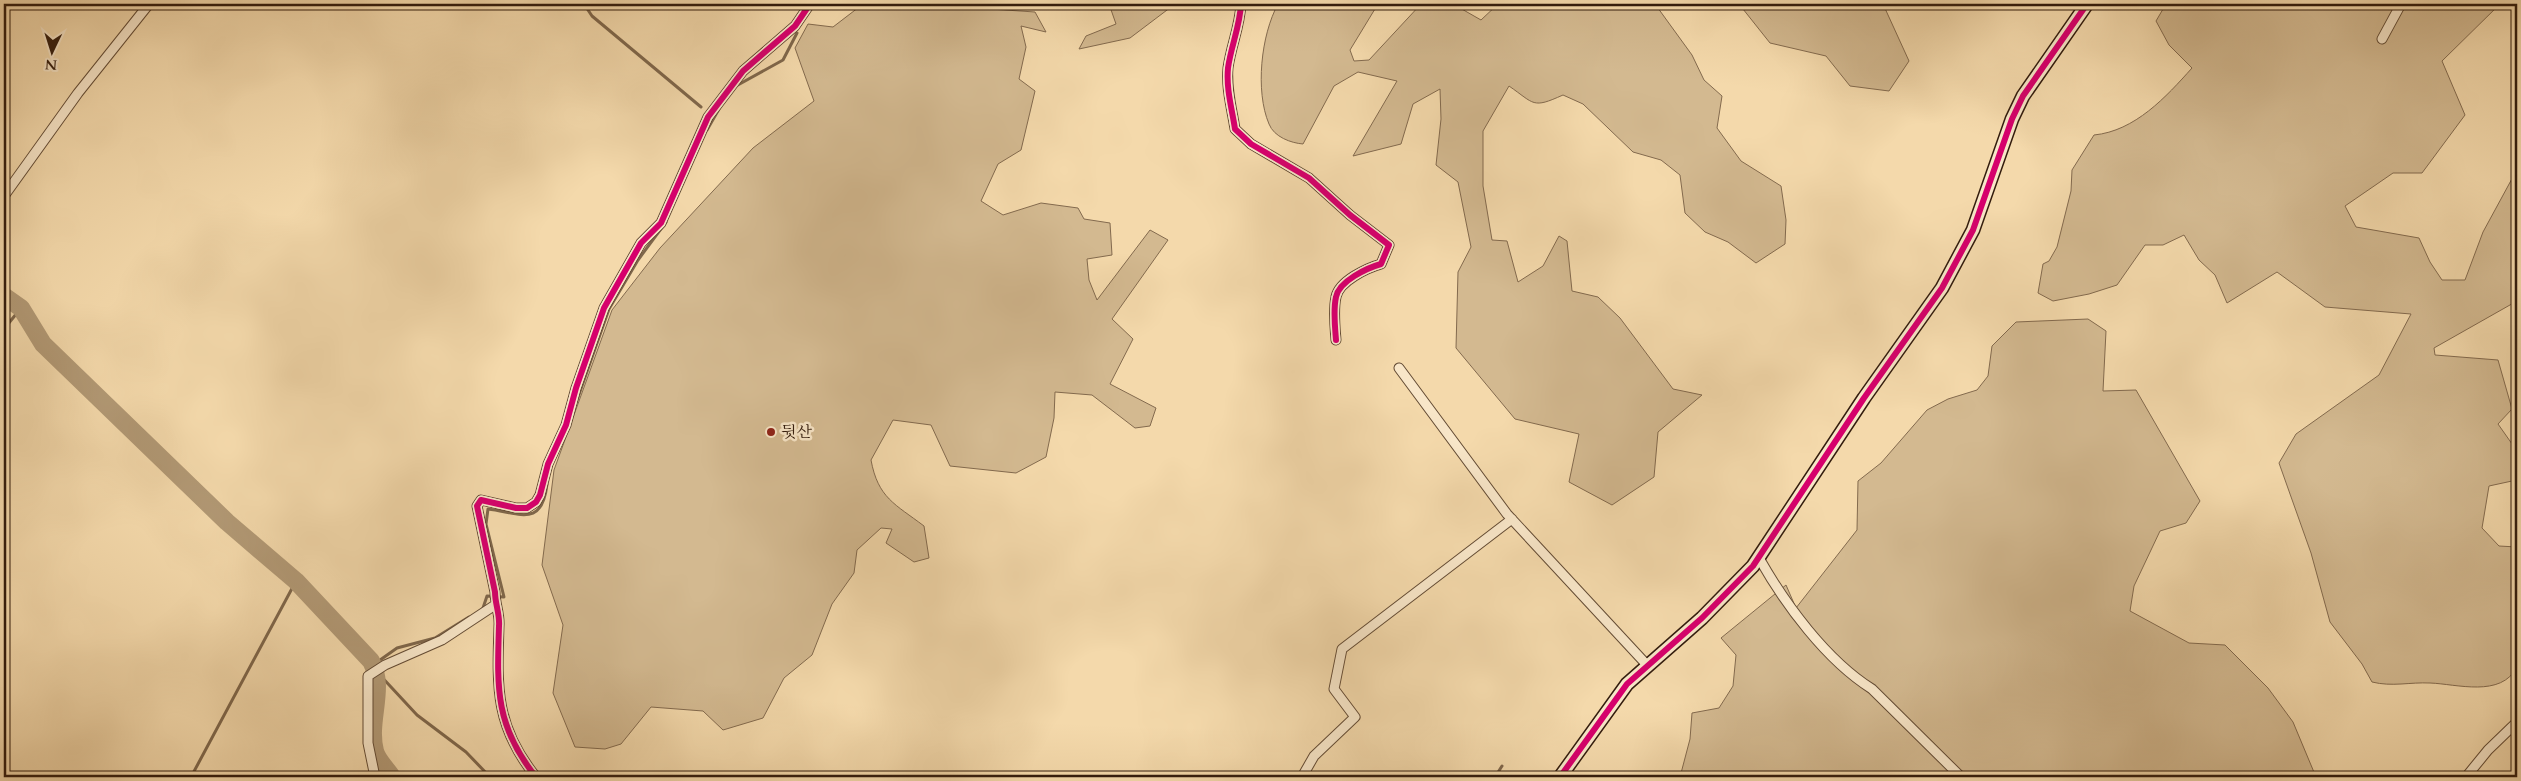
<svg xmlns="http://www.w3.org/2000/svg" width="2521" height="781" font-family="Cardo,'Noto Serif KR',serif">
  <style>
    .green { fill: #d3b990; stroke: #836a4e }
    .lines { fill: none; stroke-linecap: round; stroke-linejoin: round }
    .stream { stroke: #7f674b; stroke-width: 3 }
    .river { stroke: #b29975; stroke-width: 18 }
    .street-casing { stroke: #634b34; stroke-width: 11 }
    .secondary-casing { stroke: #331c0d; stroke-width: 15 }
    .street { stroke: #f8e6c8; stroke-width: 9 }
    .secondary { stroke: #f8e6c8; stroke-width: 12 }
    .cycleway-casing { stroke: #f8e6c8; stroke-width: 9 }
    .cycleway { stroke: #d6006c; stroke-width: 6 }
    .poi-dot { fill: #8f2418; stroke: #f8e6c8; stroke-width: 2 }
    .labels { text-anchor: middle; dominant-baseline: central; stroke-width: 5; stroke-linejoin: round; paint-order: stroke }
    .poi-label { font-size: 16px; fill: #331c0d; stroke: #f8e6c8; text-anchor: start }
  </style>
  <rect width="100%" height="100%" fill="#f4d9ab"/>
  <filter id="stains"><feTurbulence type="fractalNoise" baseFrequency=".004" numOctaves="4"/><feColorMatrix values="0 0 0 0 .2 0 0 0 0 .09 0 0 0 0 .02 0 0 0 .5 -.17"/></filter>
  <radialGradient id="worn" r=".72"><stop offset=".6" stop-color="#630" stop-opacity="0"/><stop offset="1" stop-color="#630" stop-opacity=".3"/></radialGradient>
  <path class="green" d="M863,4H987L990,9L1035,12L1046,32L1021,26L1026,47L1019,79L1035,91L1021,150L998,164L981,201L1003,215L1041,203L1078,208L1084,219L1110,223L1112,255L1087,259L1089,280L1097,300L1150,230L1168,240L1112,319L1133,339L1110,384L1156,408L1150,426L1135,428L1092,395L1055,392L1054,418L1046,457L1016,473L950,466L931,425L893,420L871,460C878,498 895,504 924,526L929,558L914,562L886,543L892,529L881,528L857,550L854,573L832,604L812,655L784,678L763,718L723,730L703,711L651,707L621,744L605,749L575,747L553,693L563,625L542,565L554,470L612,310L660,248L753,148L814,101L795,48L808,24L833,27Z
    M1109,4H1175L1130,38L1079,49L1086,36L1116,24Z
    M1278,4H1378L1350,50L1354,61L1369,60L1421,4H1453L1481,20L1498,4H1655L1692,55L1704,80L1722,96L1717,128L1741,161L1781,186L1786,220L1785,244L1756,263L1728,242L1705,232L1685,213L1680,175L1661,160L1633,152L1583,104L1563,95C1532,109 1535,104 1509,86L1483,131V186L1492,240L1507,241L1518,282L1543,266L1559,236L1567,241L1572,291L1598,297L1620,318L1673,389L1702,395L1658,432L1654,477L1612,505L1569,482L1579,434L1515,419L1456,348L1458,272L1471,247L1458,182L1436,165L1441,119L1440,89L1413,104L1401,144L1353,156L1397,81L1358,72L1334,86L1303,144C1291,143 1274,137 1269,124C1255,91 1261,35 1278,4Z
    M1739,4H1883L1909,61L1889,91L1850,86L1826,56L1770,43Z
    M2166,4H2500L2442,61L2465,115L2422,173H2393L2345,206L2356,227L2419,238L2430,262L2442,280H2465L2483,232L2514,175L2517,177V301L2434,348L2435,355L2498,360L2512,409L2498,424L2517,451V476L2512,481L2489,486L2482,528L2499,546L2517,547V667C2501,698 2457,684 2430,683C2410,682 2392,687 2372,682L2362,664L2330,622L2311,553L2279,463L2296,434L2379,375L2411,314L2325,307L2277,272L2227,303L2215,275L2199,260L2184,235L2163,245H2145L2117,285L2089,294L2053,301L2038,293L2043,264L2049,261L2057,247L2071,191L2072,170L2094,135C2135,131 2166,97 2192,68L2169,45L2156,21Z
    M2088,319L2106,331L2103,391L2136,390L2200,501L2186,523L2160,531L2134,586L2130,611L2189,643L2225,645L2268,688L2293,722L2316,777H1680L1690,739L1692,713L1719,708L1733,686L1736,655L1721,638L1786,585L1796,608L1857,530L1858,481L1881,463L1927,410L1948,399L1977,390L1988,376L1992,346L2016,322Z"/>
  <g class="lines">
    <path class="stream" d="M584,4L592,16L701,107
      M736,86L783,60L797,33
      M707,130L719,109
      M4,329L21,308
      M576,403L609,309L638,260L666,222
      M483,608L487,596L504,597L486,524L488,509C520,513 542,528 547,484
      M373,665L397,648L435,638L469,617
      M378,673L417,715L466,752L490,777
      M191,777L296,581
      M1495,777L1502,766"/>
    <path class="river" d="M4,296L21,308L43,344L227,522L296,581L371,661C386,689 367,721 375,751C377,760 387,769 392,777"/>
    <defs>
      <path id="street" d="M1241,4C1240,26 1231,46 1228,68C1226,89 1232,109 1235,129L1251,144L1309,178L1350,215L1389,245L1381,264C1367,268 1339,281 1336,297C1333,310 1335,327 1336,340
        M2382,39L2401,4
        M4,196L78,93L149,4
        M1399,368L1507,514L1647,665
        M1759,558C1785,604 1826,660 1872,689L1961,777
        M375,777L368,743V676L385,665L442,640L495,605
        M536,777C495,726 497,688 499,626C500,614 495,604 495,592L477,506L481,500L516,508H527L536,502L540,495L548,464L566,425L576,388L604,308L641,243L661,223L708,117L743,71L795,26L810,4
        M1302,777L1314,756L1355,717L1334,689L1342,649L1512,519
        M2466,777L2488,750L2517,722"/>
      <path id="secondary" d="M1560,777L1627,684L1702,618L1753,566L1864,398L1942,288L1973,230L2012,119L2023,96L2087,4"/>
    </defs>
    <use href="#street" class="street-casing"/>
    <use href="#secondary" class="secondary-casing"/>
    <use href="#street" class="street"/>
    <use href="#secondary" class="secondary"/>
    <defs>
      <path id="cycleway" d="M1241,4C1240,26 1231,46 1228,68C1226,89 1232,109 1235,129L1251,144L1309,178L1350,215L1389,245L1381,264C1367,268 1339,281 1336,297C1333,310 1335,327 1336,340
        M536,777C495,726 497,688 499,626C500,614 495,604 495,592L477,506L481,500L516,508H527L536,502L540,495L548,464L566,425L576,388L604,308L641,243L661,223L708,117L743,71L795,26L810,4
        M1560,777L1627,684L1702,618L1753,566L1864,398L1942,288L1973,230L2012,119L2023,96L2087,4"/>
    </defs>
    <use href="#cycleway" class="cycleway-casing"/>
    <use href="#cycleway" class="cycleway"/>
  </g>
  <circle class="poi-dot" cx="771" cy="432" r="5"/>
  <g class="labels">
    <g class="poi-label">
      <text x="781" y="432">뒷산</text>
    </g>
  </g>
  <rect width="2521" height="781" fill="none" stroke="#f4d9ab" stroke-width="20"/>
  <rect x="5" y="5" width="2511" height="771" fill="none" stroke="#331c0d" stroke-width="2.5"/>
  <rect x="10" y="10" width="2501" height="761" fill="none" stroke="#331c0d"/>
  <g transform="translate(52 52) rotate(184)" stroke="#f8e6c8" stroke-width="4" paint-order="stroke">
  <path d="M0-4L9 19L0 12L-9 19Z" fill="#331c0d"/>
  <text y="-8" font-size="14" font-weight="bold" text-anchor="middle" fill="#331c0d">N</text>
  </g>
  <rect width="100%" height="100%" filter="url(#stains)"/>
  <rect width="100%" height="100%" fill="url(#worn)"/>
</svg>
